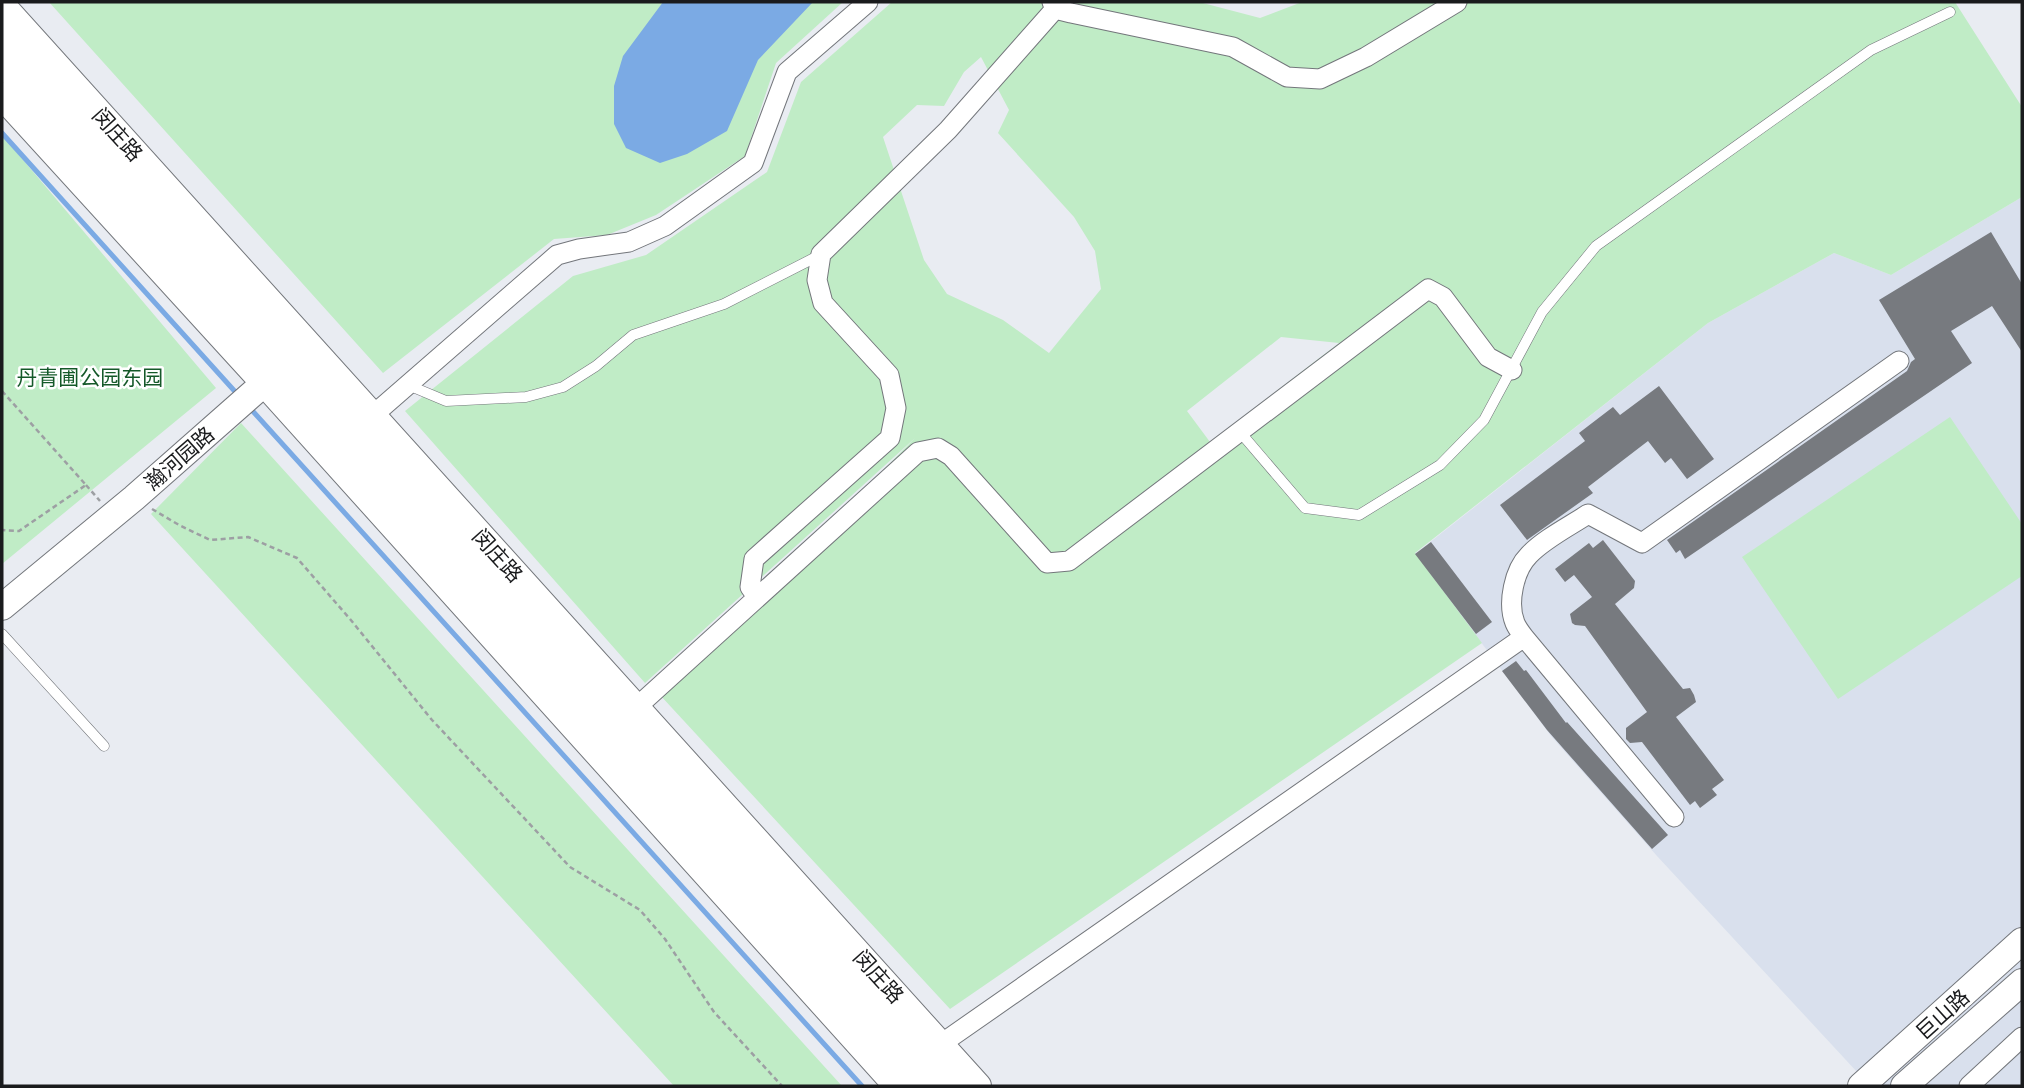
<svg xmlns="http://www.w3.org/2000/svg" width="2024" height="1088" font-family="Mulish,'Noto Sans SC',sans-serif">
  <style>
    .built { fill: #d9e0ed }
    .green { fill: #c0ecc6; fill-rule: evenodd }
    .water { fill: #7baae4 }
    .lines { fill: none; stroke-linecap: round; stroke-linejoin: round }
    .stream { stroke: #7baae4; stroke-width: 5 }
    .building { fill: #777a7f }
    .lane-casing { stroke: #73767b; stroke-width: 11 }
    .street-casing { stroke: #73767b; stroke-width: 21 }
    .secondary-casing { stroke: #73767b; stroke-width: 28 }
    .path { stroke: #9d9fa3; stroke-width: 2.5; stroke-dasharray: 5 3.5; stroke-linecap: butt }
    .lane { stroke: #fff; stroke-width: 10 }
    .street { stroke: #fff; stroke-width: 19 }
    .secondary { stroke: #fff; stroke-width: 26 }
    .labels { text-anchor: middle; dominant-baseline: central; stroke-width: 5; stroke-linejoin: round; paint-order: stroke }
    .street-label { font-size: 21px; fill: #1a1b1d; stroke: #fff }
    .park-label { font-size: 21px; fill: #155929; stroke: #fff }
  </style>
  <rect width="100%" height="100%" fill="#e9ecf2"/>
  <path class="built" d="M2022,197V1086H1870L1657,856L1551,736L1415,554L1708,323L1834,253L1891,275Z"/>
  <path class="green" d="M49,2H843L776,63L745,156L656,215L607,235L554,239L383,373Z
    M892,2H1199L1260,18L1302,2H1955L2022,107V197L1891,275L1834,253L1708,323L1415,553L1482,643L950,1009L660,695L915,438L645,683L405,411L573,276L646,255L767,172L801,82ZM981,57L1009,110L998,133L1074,217L1095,251L1101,289L1049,353L1003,320L947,294L924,260L883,137L917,105L944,106L964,72ZM1281,337L1339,343L1210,442L1187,411Z
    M2,135L216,388L2,564Z
    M1950,417L2022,524V576L1838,699L1742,557Z
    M241,423L842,1086H674L151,514Z"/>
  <path class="water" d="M663,2H813L758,60L727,131L687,154L660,163L626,148L614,124V86L623,56Z"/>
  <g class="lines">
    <path class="stream" d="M2,133L239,396
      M250,408L862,1086"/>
  </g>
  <path class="building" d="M1991,232L2022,284V352L1992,306L1951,331L1972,363L1685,559L1680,550L1676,553L1667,540L1907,371L1911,362L1915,359L1879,300Z
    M1659,386L1714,459L1687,479L1671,458L1665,463L1648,441L1588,487L1593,493L1527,540L1500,505L1585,441L1579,433L1613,407L1620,415Z
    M1603,540L1635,581L1634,588L1615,604L1683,689L1690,688L1694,695L1696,702L1676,717L1724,780L1712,789L1717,795L1700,808L1695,801L1690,805L1642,742L1630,743L1626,739V728L1647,712L1585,626L1575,625L1572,623L1570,614L1592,597L1574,575L1565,582L1555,569L1589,543L1593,548Z
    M1431,542L1492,622L1476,634L1415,554Z
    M1516,661L1524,671L1526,670L1566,723L1567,722L1668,835L1652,849L1547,730L1502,671Z"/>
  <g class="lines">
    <defs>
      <path id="lane" d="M408,385L446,401L526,397L563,387L596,366L633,335L724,304L820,255
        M1240,432L1305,508L1359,515L1440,465L1484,420L1542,312L1596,246L1871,50L1950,12
        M2,634L104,746"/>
      <path id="street" d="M1052,2L1055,9L1071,13L1233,47L1287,77L1320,79L1366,57L1457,2
        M364,423L557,255L579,249L629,242L665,226L753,163L787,72L868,2
        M757,597L750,587L754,559L890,438L896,408L889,375L823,303L817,280L821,254L948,130L1055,9
        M1524,637L1674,817
        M628,715L918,452L938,448L951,456L1047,563L1069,561L1428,289L1443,297L1488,357L1512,370
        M941,1044L1524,637C1521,633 1517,628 1515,623C1507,603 1514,570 1529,555C1544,539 1570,526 1588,514L1642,543L1899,361
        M1969,1086L2022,1037"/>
      <path id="secondary" d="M2,5L978,1086
        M2,33L952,1086
        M2,62L926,1086
        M2,96L264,383L897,1086
        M2,607L134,498L277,372
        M1861,1086L2022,941
        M1904,1086L2022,982"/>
    </defs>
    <use href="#lane" class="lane-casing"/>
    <use href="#street" class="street-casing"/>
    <use href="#secondary" class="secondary-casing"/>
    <path class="path" d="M2,391L86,485L19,531L2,530
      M86,485L100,501
      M152,509L179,525L210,540L248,537L297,558L350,619L432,720L570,867L640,910L665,939L714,1012L782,1086"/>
    <use href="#lane" class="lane"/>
    <use href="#street" class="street"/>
    <use href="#secondary" class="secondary"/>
  </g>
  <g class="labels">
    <g class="street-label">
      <text transform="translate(118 134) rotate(48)">闵庄路</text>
      <text transform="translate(179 458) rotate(-41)">瀚河园路</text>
      <text transform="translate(498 555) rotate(48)">闵庄路</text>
      <text transform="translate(879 976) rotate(48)">闵庄路</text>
      <text transform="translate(1942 1014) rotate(-42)">巨山路</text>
    </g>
    <g class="park-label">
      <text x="90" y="377">丹青圃公园东园</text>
    </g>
  </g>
  <rect width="2024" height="1088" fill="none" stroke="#1a1b1d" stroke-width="7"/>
</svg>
